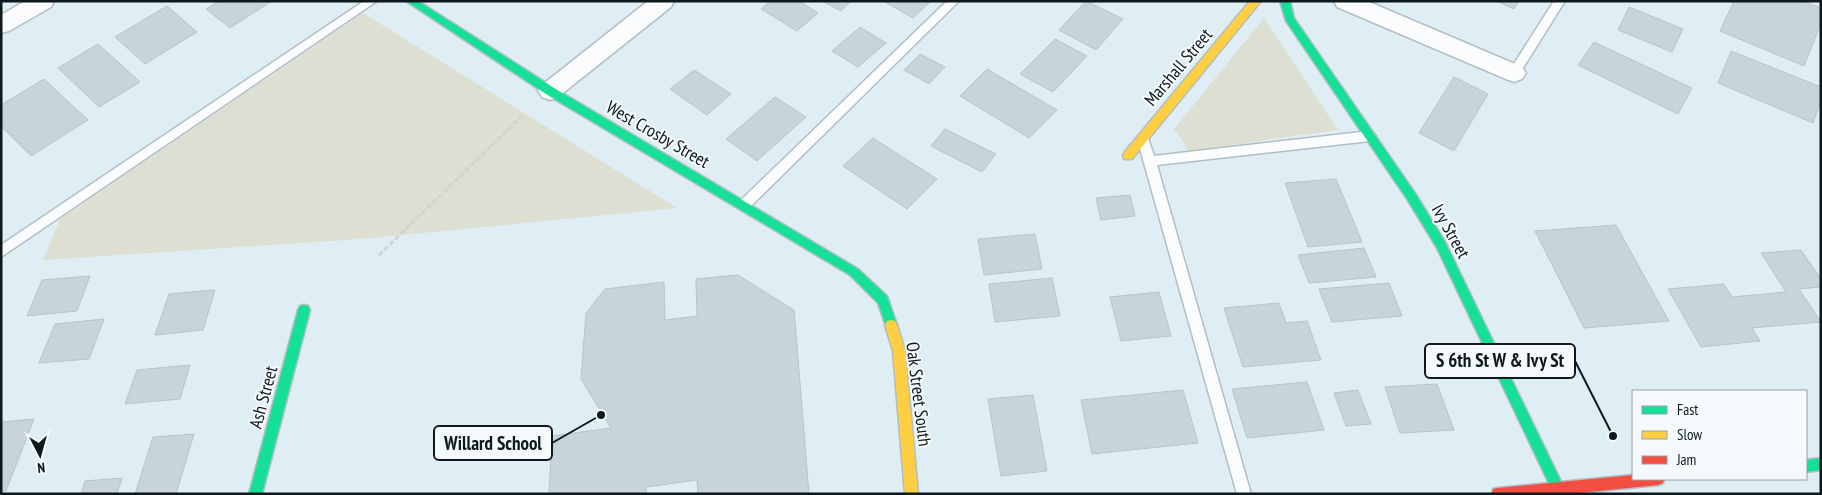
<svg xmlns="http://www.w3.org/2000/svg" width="1822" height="495" font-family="'PT Sans Narrow',sans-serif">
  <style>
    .green { fill: #dddfd3 }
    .building { fill: #c7d4d9; stroke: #b8c4ca }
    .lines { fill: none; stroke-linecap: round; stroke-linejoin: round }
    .lane-casing { stroke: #b1bec3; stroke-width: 3 }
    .street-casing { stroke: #b1bec3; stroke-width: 3 }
    .fast-casing { stroke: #b1bec3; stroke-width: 3 }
    .slow-casing { stroke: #b1bec3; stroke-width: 3 }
    .jam-casing { stroke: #b1bec3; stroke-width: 3 }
    .path { stroke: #cfd4d5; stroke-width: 3; stroke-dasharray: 5 2.5; stroke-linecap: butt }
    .lane { fill: #fafcfd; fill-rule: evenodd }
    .street { fill: #fafcfd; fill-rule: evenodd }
    .fast { fill: #16e098; fill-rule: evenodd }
    .slow { fill: #ffcf43; fill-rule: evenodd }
    .jam { fill: #f24e42; fill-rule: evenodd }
    .labels { text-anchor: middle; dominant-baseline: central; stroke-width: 4; stroke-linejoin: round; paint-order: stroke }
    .street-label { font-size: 18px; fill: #0e181d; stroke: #f4f9fc }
    .leader { fill: none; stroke: #0e181d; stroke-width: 2 }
    .callout-dot { fill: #0e181d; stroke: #f4f9fc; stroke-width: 2 }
    .callout { fill: #f4f9fc; stroke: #0e181d; stroke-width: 2 }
    .callout-label { font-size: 19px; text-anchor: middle; font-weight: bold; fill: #0e181d }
  </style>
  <rect width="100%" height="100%" fill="#deeef4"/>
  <path class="green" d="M363,13L677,208L361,239L43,260L60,219Z
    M1264,18L1338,130L1189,151L1174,129Z"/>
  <path class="building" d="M219,1H272L230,28L206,9Z
    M771,1H799L818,13L797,31L761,9Z
    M822,1H851L841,11Z
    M883,1H931L913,18Z
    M1086,1L1123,19L1096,50L1059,30Z
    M1497,1H1519L1514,9Z
    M1734,1H1803L1821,8V23L1804,66L1720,31Z
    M167,6L197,32L145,64L115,37Z
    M1629,7L1683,29L1672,52L1618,30Z
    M860,27L886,43L858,67L832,51Z
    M1055,39L1087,56L1053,92L1020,74Z
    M1594,42L1692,88L1678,114L1578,65Z
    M98,44L140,82L99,107L58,68Z
    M1731,51L1821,87V100L1813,123L1718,83Z
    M920,54L945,67L929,84L904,70Z
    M987,69L1057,110L1029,138L960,96Z
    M694,70L731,94L707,115L670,89Z
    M1454,77L1488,94L1454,151L1419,133Z
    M44,79L88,120L31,156L1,126V105Z
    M775,97L806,117L757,161L726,139Z
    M945,129L996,154L982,172L931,146Z
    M873,138L937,179L907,209L843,166Z
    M1336,179L1362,242L1308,247L1285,183Z
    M1130,195L1135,216L1101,220L1096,198Z
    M1616,225L1669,321L1584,328L1535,231Z
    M1035,234L1042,269L984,275L978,239Z
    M1364,248L1376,277L1309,283L1298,255Z
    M1801,250L1821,279V287L1799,289L1821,322L1752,328L1760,341L1701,347L1668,289L1724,284L1732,297L1786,292L1761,253Z
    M738,275L794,310L809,494H698L697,480L646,487V494H549L552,436L611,428L581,379L586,313L605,289L664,282L665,320L697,316L696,279Z
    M90,276L77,311L27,316L42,280Z
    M1052,278L1060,316L995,322L989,284Z
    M1389,283L1402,316L1332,322L1319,289Z
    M215,290L203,330L155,335L169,294Z
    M1159,292L1171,336L1121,341L1110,297Z
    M1279,303L1286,323L1307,321L1321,360L1243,367L1224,308Z
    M104,319L89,359L39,363L55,324Z
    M190,365L180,399L125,404L137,370Z
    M1307,382L1324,430L1247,438L1232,389Z
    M1437,384L1454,430L1400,433L1385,387Z
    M1183,390L1198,443L1092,454L1081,400Z
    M1358,390L1371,424L1346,426L1334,393Z
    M1033,395L1047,471L1001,476L988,399Z
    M34,419L6,491H1V422Z
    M194,434L176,494H135L153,437Z
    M122,478L117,494H81L85,481Z"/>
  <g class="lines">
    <defs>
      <path id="lane" d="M364,1H377L1,257V245Z
        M947,1H959L748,209H740L738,205L740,201Z
        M1554,1H1565L1518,76H1510L1508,73L1510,70Z
        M1370,131L1376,136L1370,141L1157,165L1251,494H1237L1137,138L1139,135H1147L1154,156Z"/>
      <path id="street" d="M25,1H54L51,7L9,31L1,33V15Z
        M648,1H674L671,7L558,97L550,100L542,97L538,91L542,85Z
        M1334,1H1367L1522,67L1526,73L1522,79L1514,82L1506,79L1337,7Z"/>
      <path id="fast" d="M406,1H418L554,88L858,269L887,296L897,325L895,329L891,330L887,329L878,303L850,275L546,94Z
        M1280,1H1290L1294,18L1415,193L1445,242L1567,494H1554L1437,248L1407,199L1286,21Z
        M304,305L308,306L310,310L262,494H249L298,310L300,306Z
        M1821,458V470L1806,472V460Z"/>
      <path id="slow" d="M1250,1H1261L1132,159H1124L1123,156L1124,153Z
        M891,320L895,321L897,325L905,351L918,494H905L893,351L885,325L887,321Z"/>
      <path id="jam" d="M1633,475V479H1664L1663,483L1658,485L1568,494H1492L1493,489L1498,488Z"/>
    </defs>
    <use href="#lane" class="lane-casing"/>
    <use href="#street" class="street-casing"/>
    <use href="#fast" class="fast-casing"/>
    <use href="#slow" class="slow-casing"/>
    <use href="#jam" class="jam-casing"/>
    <path class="path" d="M379,255L523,115"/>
    <use href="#lane" class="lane"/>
    <use href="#street" class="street"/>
    <use href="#fast" class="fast"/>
    <use href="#slow" class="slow"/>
    <use href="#jam" class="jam"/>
  </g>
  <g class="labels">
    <g class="street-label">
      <text transform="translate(1178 67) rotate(-50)">Marshall Street</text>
      <text transform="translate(658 134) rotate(30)">West Crosby Street</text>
      <text transform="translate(1451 231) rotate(61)">Ivy Street</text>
      <text transform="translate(919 394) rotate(83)">Oak Street South</text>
      <text transform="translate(263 397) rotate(-75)">Ash Street</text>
    </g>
  </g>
  <path class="leader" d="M1613 436L1575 361M601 415L552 443"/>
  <g class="callout-dot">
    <circle cx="1613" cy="436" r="5"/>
    <circle cx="601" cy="415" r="5"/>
  </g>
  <g class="callout">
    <rect x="1425" y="344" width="150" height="34" rx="5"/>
    <rect x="434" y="426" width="118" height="34" rx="5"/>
  </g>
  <g class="callout-label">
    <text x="1500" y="367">S 6th St W &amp; Ivy St</text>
    <text x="493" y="450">Willard School</text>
  </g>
  <rect width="1822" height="495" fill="none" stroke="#0e181d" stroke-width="5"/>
  <rect x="1632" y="390" width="175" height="90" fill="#f4f9fc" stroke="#989fa3"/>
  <rect x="1642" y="406" width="25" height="8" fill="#16e098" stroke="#989fa3"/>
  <text x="1677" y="415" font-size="15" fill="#0e181d">Fast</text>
  <rect x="1642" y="431" width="25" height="8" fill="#ffcf43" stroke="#989fa3"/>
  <text x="1677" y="440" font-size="15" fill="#0e181d">Slow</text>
  <rect x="1642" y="456" width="25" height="8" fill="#f24e42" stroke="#989fa3"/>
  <text x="1677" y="465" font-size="15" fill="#0e181d">Jam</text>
  <g transform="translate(40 455) rotate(174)" stroke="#f4f9fc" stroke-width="4" paint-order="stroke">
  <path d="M0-4L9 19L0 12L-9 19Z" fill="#0e181d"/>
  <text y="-8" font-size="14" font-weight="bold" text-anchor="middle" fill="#0e181d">N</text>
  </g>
</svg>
